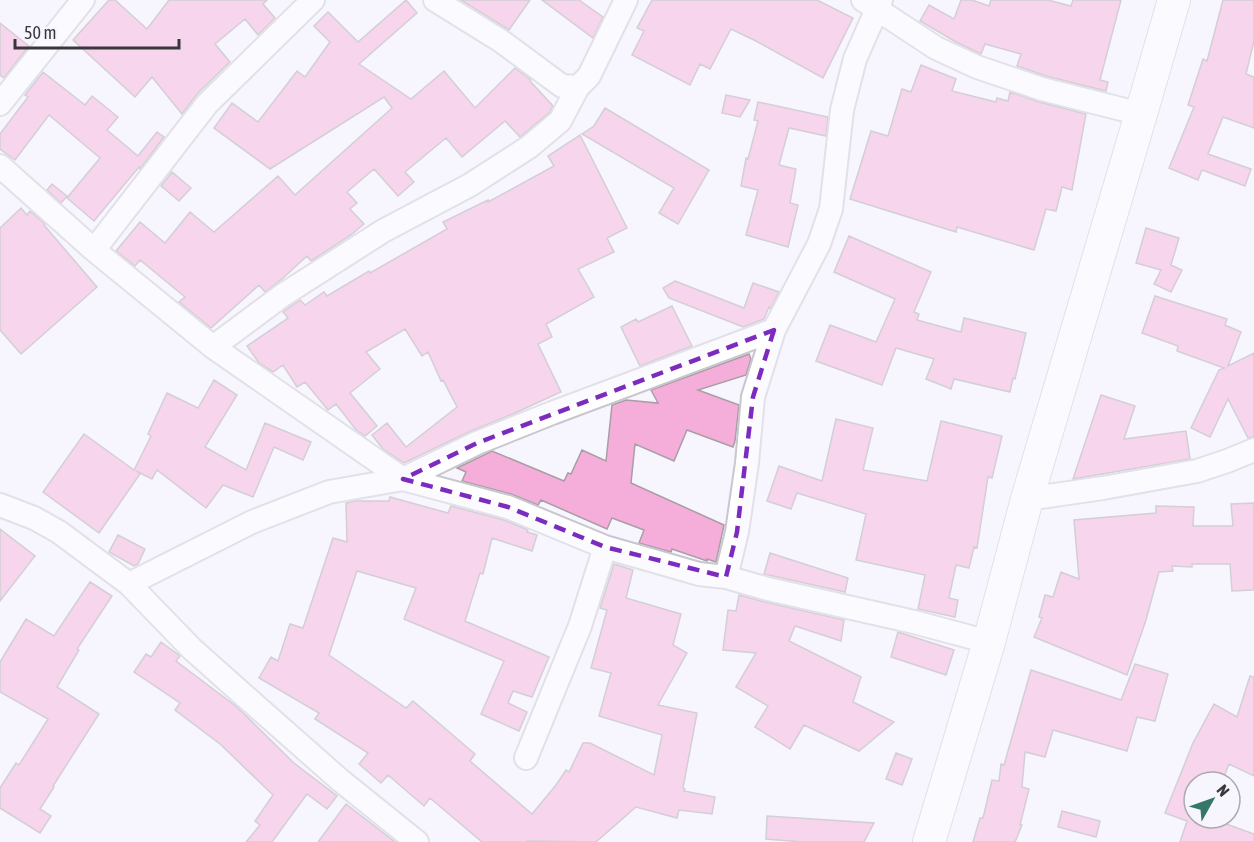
<svg xmlns="http://www.w3.org/2000/svg" width="1254" height="842" font-family="'Asap Condensed',sans-serif">
  <style>
    .building { fill: #f5adda; stroke: #a89ea4; stroke-width: 1.5 }
    .lines { fill: none; stroke-linecap: round; stroke-linejoin: round }
    .street-casing { stroke: #c8c6cf; stroke-width: 26 }
    .secondary-casing { stroke: #c8c6cf; stroke-width: 34 }
    .street { stroke: #fff; stroke-width: 22 }
    .secondary { stroke: #fff; stroke-width: 32 }
    .marked { fill: none; stroke: #7b2cbf; stroke-width: 4.5; stroke-dasharray: 12 8; stroke-linejoin: round }
  </style>
  <rect width="100%" height="100%" fill="#f7f6fe"/>
  <path class="building" d="M109,0H115L147,29L169,0H267L263,4L275,18L258,35L245,19L215,44L230,62L197,94L182,114L152,77L135,97L73,40Z
    M406,0L417,13L359,64L411,99L444,71L475,108L515,68L531,80L530,81L553,106L550,112L520,137L505,121L462,157L446,138L405,172L414,182L398,196L374,169L347,192L357,203L350,209L364,224L351,235L311,261L307,256L282,279L265,292L259,285L211,328L179,302L185,297L140,260L135,266L116,251L140,222L165,243L190,212L214,232L278,176L295,195L392,108L384,97L270,169L214,128L232,103L258,122L297,71L305,77L330,42L314,26L328,12L358,42Z
    M461,0H530L509,30Z
    M542,0H579L603,17L593,38Z
    M652,0H817L853,18L823,78L754,40L731,29L710,69L700,64L690,85L632,55L644,31L637,28Z
    M961,0H972L989,6L991,0H1048L1071,6L1073,0H1121L1100,80L1108,82L1106,91L1046,76L1017,66L1021,54L985,44L981,54L956,42L920,21L929,5L954,19Z
    M1223,0H1254V41L1246,74L1254,77V128L1223,117L1208,154L1251,169L1245,186L1202,170L1198,180L1169,168L1194,107L1188,105L1203,59L1207,61Z
    M0,23L29,46L4,78L0,75Z
    M921,65L956,79L952,91L996,102L997,98L1008,101L1010,92L1039,102L1086,114L1072,190L1062,187L1056,211L1046,209L1034,250L957,227L956,232L850,199L871,131L888,136L902,89L911,92Z
    M43,72L85,105L92,96L118,117L107,130L138,156L157,132L164,137L140,169L139,167L94,221L67,198L100,158L49,115L15,160L0,149V134L28,97L25,95Z
    M726,95L750,100L740,117L722,113Z
    M758,102L828,117L826,136L789,128L779,165L796,169L790,203L798,205L788,247L746,235L758,190L741,186L746,158L748,159L758,121L754,120Z
    M605,108L709,170L678,224L659,213L674,188L582,134L594,126Z
    M580,135L627,228L607,238L614,252L578,269L594,297L546,324L552,337L538,344L561,392L515,413L471,431L404,463L383,449L372,435L387,423L406,447L457,407L443,380L441,381L428,352L422,356L405,329L366,352L380,369L350,393L377,426L365,436L356,430L336,404L328,410L305,382L297,387L283,365L273,372L259,363L247,346L288,318L283,312L300,300L305,305L324,292L327,296L369,271L370,273L447,229L443,222L488,200V202L554,166L548,156Z
    M172,172L191,188L179,201L161,186Z
    M52,184L67,196L61,203L47,190Z
    M21,208L27,215L30,211L45,224L44,225L97,287L21,354L0,330V228Z
    M1146,228L1179,238L1171,265L1182,270L1171,292L1154,284L1161,270L1136,263Z
    M849,236L931,272L914,312L919,314L917,320L961,332L964,318L1026,333L1015,379L1013,378L1010,392L954,379L951,389L926,379L934,359L896,348L882,385L816,361L830,325L876,342L895,299L834,272Z
    M675,281L744,308L753,283L779,292L771,308L769,307L764,319L743,327L669,298L663,288Z
    M1155,296L1227,319L1225,325L1241,332L1228,366L1254,353V437L1248,438L1228,399L1210,437L1191,428L1219,370L1224,368L1177,351L1178,346L1142,333Z
    M672,306L692,346L640,366L621,327L636,319L638,322Z
    M749,354L751,359L746,375L698,390L739,405L735,441L733,447L687,430L674,461L635,444L631,483L724,525L716,562L707,559V561L672,549L671,552L639,543L644,530L612,518L607,529L541,500L538,505L511,494L462,481L466,472L457,468L492,451L564,481L568,473L571,474L582,450L606,461L612,405L626,400L658,403L651,390Z
    M214,380L237,395L205,447L246,470L265,423L311,442L303,460L274,447L253,497L223,485L206,508L157,470L152,479L136,471L140,474L99,533L43,492L84,434L134,470L151,436L148,434L167,393L198,408Z
    M1101,395L1135,406L1124,439L1186,431L1190,459L1073,479Z
    M836,419L873,428L863,470L927,481L941,421L1002,436L992,478L988,477L977,548L974,547L969,568L956,565L949,598L958,600L955,617L918,609L925,575L856,560L866,514L797,493L791,509L767,501L779,466L822,481Z
    M390,497L448,513L451,506L504,520L528,530L527,532L537,535L532,551L492,538L483,574L480,573L465,621L549,657L532,697L513,691L508,703L527,712L519,731L481,714L504,661L404,619L416,588L357,571L329,655L406,708L413,701L475,754L470,761L532,814L556,785L566,770L569,772L583,743H590L654,775L662,735L599,716L611,673L591,668L607,610L600,608L614,564L633,570L626,598L681,614L673,645L687,653L658,705L697,713L683,788L685,789L684,791L715,797L712,814L679,810L677,818L636,807L596,842L528,841L529,842H482L430,798L424,806L388,775L381,783L359,764L368,753L315,719L319,713L259,678L271,657L278,661L290,624L303,628L333,538L347,542L346,503L355,501H389Z
    M1254,503V590L1232,591L1230,564H1192V567L1172,566L1173,571L1159,572L1146,620L1127,675L1034,637L1042,618L1039,617L1045,595L1053,597L1061,572L1079,579L1074,520L1156,513V506L1194,507L1193,526H1233L1231,504Z
    M0,529L35,556L0,601Z
    M118,535L145,549L138,564L134,566L109,552Z
    M770,553L848,578L845,592L764,574Z
    M90,582L112,596L77,649L79,650L57,687L99,714L53,786L54,787L40,809L51,816L40,833L0,808V788L16,763L19,765L48,719L0,692V662L26,619L54,636Z
    M739,595L765,602L844,620L841,641L795,626L789,641L861,677L853,702L894,722L859,751L804,725L790,749L755,727L768,706L736,687L756,653L723,650L728,610L736,611Z
    M898,632L954,650L946,675L891,657Z
    M161,642L180,656L176,661L237,707L294,763L337,796L327,809L307,794L272,842H246L260,825L255,821L273,795L220,744L175,710L180,703L134,672L146,654L151,657Z
    M1135,664L1168,674L1155,721L1137,717L1127,751L1053,730L1045,757L1025,752L1022,787L1029,789L1020,825H1022L1015,842H973L980,818H983L992,780L999,781L1001,764L1004,765L1031,670L1121,700Z
    M1250,676L1254,677V776L1229,764L1222,782H1194V818H1210L1254,834V842H1180L1187,821L1165,813L1193,743L1214,704L1237,717Z
    M896,753L912,759L902,785L886,779Z
    M346,804L395,842H318Z
    M1062,811L1100,821L1096,837L1058,827Z
    M767,816L874,823L864,842H803L766,839Z"/>
  <g class="lines">
    <defs>
      <path id="street" d="M435,0L501,41L562,86L578,87L589,76L626,0
        M863,0L936,48L977,67L1042,89L1141,114
        M0,104L83,0
        M0,166L94,250L213,347L403,479L508,507L605,547L647,559L699,574L726,577L768,589L914,622L989,642
        M94,250L207,104L313,0
        M213,347L283,295L383,231L470,185L529,147L560,121L578,87
        M1027,499L1103,488L1197,471L1227,461L1254,450
        M0,505L34,518L59,532L129,584L192,649L247,698L340,780L417,842
        M726,577L737,532L747,463L753,397L774,330
        M129,584L252,522L329,492L403,479L477,443L552,413L774,330L819,244L831,209L842,110L855,59L881,0
        M526,758L580,626L605,547"/>
      <path id="secondary" d="M929,842L989,642L1027,499L1141,114L1174,0"/>
    </defs>
    <use href="#street" class="street-casing"/>
    <use href="#secondary" class="secondary-casing"/>
    <use href="#street" class="street"/>
    <use href="#secondary" class="secondary"/>
  </g>
  <path d="M0 0H1254V842H0ZM774,330L753,397L737,532L726,577L605,547L508,507L403,479L477,443Z" fill="#f7f6fe" fill-opacity=".55" fill-rule="evenodd"/>
  <path class="marked" d="M774,330L753,397L737,532L726,577L605,547L508,507L403,479L477,443Z"/>
  <g transform="translate(1212 800) rotate(50)"><circle r="28" fill="#f7f6fe" stroke="#abaab0" stroke-width="1.5"/>
  <path d="M0-4.5L10 22L0 15L-10 22Z" fill="#357769"/>
  <text y="-9" font-size="16" font-weight="bold" text-anchor="middle" fill="#38383b">N</text>
  </g>
  <path d="M15 39v9h164v-9" fill="none" stroke="#38383b" stroke-width="3"/>
  <text x="24" y="39" font-size="18" fill="#38383b" stroke="#f7f6fe" stroke-width="4.5" paint-order="stroke">50 m</text>
</svg>
